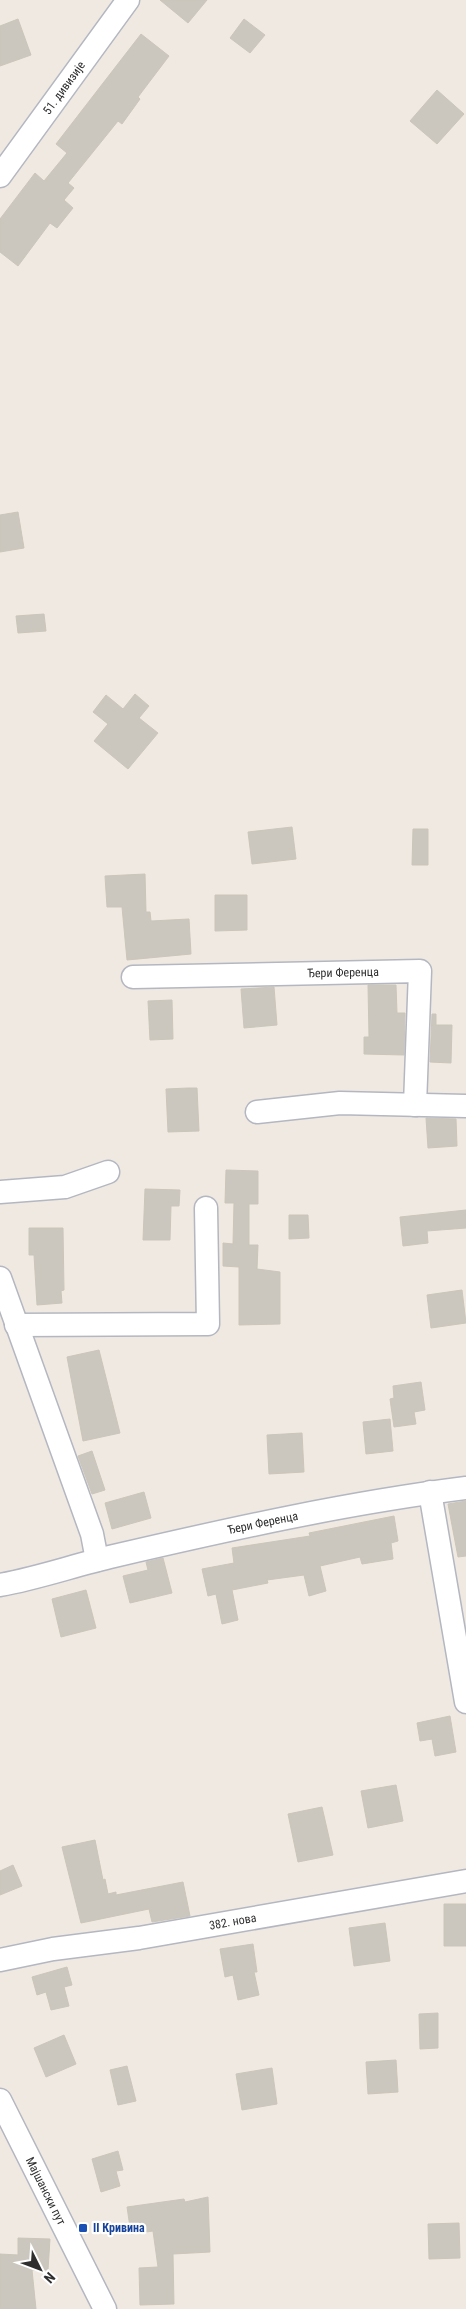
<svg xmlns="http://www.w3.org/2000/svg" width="466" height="2309" font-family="'Roboto Condensed',sans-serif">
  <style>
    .building { fill: #cbc7bf; stroke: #cbc5ba }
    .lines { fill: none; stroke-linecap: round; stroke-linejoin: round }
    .minor-casing { stroke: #b4b7c1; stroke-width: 25 }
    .minor { stroke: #fff; stroke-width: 22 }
    .transit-dot { fill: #1a4fb4; stroke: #fff; stroke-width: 2 }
    .labels { text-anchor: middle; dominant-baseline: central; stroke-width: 4.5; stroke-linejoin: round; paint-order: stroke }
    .street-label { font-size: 12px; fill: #2e2e2e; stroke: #fff }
    .transit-label { font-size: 12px; font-weight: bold; fill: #164399; stroke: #fff; text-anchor: start }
  </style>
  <rect width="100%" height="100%" fill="#efe9e1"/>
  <path class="building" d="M160,0H207L188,23Z
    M18,19L31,55L0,66V26Z
    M244,19L265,35L250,53L230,38Z
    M141,34L169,56L138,97L140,99L122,124L118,121L68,183L74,188L64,200L73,208L57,228L50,223L18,266L0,252V219L35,173L44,181L67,153L56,144Z
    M437,90L464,114L437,144L410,121Z
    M18,512L24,548L0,552V515Z
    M44,614L46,631L18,633L16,616Z
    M135,694L149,706L139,718L158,733L128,769L94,741L108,724L93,712L106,695L123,709Z
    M292,827L296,859L252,864L248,832Z
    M413,829H428V865H412Z
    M145,874L146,912H150L151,921L189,919L191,954L127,960L122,907H107L105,876Z
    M215,895H247V930L215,931Z
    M368,985H396L397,1013H405L404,1055L364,1054V1037H369Z
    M274,987L277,1025L244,1028L241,989Z
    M172,1000L173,1039L150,1040L148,1001Z
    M432,1014H436V1025H452L451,1063L430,1062Z
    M188,1088H197L199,1131L168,1132L166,1089Z
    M426,1118L456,1119L457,1146L428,1148Z
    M226,1170L258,1171V1204H249V1245H258L257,1269L280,1272V1324L239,1325V1267L223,1266V1243L233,1244L234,1203H225Z
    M145,1189L180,1190L179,1206H171L170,1240H143Z
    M466,1210V1228L427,1231L428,1243L403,1246L400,1217Z
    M289,1215H308L309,1238L289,1239Z
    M29,1228H63L64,1290L61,1291L62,1303L37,1305L34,1255H29Z
    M462,1290L466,1323L431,1328L427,1295Z
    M99,1350L120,1433L83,1441L67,1357Z
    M421,1382L425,1410L414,1412L416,1424L394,1427L390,1399L394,1398L393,1386Z
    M390,1419L393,1451L366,1454L363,1422Z
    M302,1433L304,1472L269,1474L267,1435Z
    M92,1451L105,1490L92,1494L78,1456Z
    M144,1492L151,1518L112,1529L105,1503Z
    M466,1501V1556L458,1557L448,1504Z
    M394,1516L398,1541L391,1543L393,1559L362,1564L360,1557L320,1566L326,1591L309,1596L304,1575L267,1580L268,1583L232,1590L238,1620L222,1624L216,1594L208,1596L202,1569L234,1563L232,1548L310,1536L309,1533Z
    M163,1558L172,1593L130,1603L123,1576L148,1570L146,1562Z
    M86,1590L96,1628L61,1637L52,1599Z
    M450,1716L456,1752L435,1756L432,1739L420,1741L417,1723Z
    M396,1785L403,1821L368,1828L361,1791Z
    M322,1807L333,1855L298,1862L288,1814Z
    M95,1840L103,1880L105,1879L108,1894L116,1892V1895L183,1882L190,1916L152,1922L149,1909L81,1923L62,1847Z
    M13,1865L22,1886L0,1895V1871Z
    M444,1904H466V1946H444Z
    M385,1923L390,1961L354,1966L349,1928Z
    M253,1944L257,1972H254L259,1995L238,2000L233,1975L225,1977L220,1949Z
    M67,1967L72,1985L64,1987L69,2006L51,2010L46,1992L37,1995L32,1977Z
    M438,2013V2048L420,2049L419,2014Z
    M64,2035L76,2064L46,2077L34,2048Z
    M396,2060L398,2092L368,2094L366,2062Z
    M127,2066L136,2101L118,2105L110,2070Z
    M272,2068L277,2104L242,2110L236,2074Z
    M118,2151L123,2170L116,2171L120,2186L101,2192L92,2159Z
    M208,2197L210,2252L173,2254L174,2304L140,2305L139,2268L158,2267L153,2231L131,2234L127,2207L184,2199L185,2202Z
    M459,2223L460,2258L429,2259L428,2224Z
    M18,2238L50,2239L48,2270H32L36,2309H0V2254L18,2255Z"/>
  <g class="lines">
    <defs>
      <g id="minor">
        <path id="s1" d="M0,176L128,0"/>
        <path id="s2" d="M133,977L420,971L415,1105"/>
        <path d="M257,1112L340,1103L466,1106"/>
        <path d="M0,1192L65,1187L108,1172"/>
        <path d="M0,1278L92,1534L97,1560"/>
        <path d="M16,1325L208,1324L206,1208"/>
        <path d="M430,1492L466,1702"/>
        <path id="s3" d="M0,1585C39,1578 75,1565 114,1556C230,1529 347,1503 466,1488"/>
        <path id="s4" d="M0,1960L53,1949L139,1938L466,1881"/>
        <path id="s5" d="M0,2100L105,2309"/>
      </g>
    </defs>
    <use href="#minor" class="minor-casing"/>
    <use href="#minor" class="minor"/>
  </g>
  <rect class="transit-dot" x="78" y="2223" width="10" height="10" rx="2.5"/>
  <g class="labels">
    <g class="street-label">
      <text stroke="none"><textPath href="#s1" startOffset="109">51. дивизије</textPath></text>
      <text stroke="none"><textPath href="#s2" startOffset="210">Ђери Ференца</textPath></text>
      <text stroke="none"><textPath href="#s3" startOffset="270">Ђери Ференца</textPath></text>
      <text stroke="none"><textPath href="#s4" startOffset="236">382. нова</textPath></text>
      <text stroke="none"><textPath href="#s5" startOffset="102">Мајшански пут</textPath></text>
    </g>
    <g class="transit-label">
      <text x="93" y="2228">II Кривина</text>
    </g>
  </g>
  <g transform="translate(40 2269) rotate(132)" stroke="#ffffff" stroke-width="4" paint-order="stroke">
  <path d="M0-4L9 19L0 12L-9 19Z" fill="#2e2e2e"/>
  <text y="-8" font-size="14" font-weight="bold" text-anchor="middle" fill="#2e2e2e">N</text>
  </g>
</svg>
